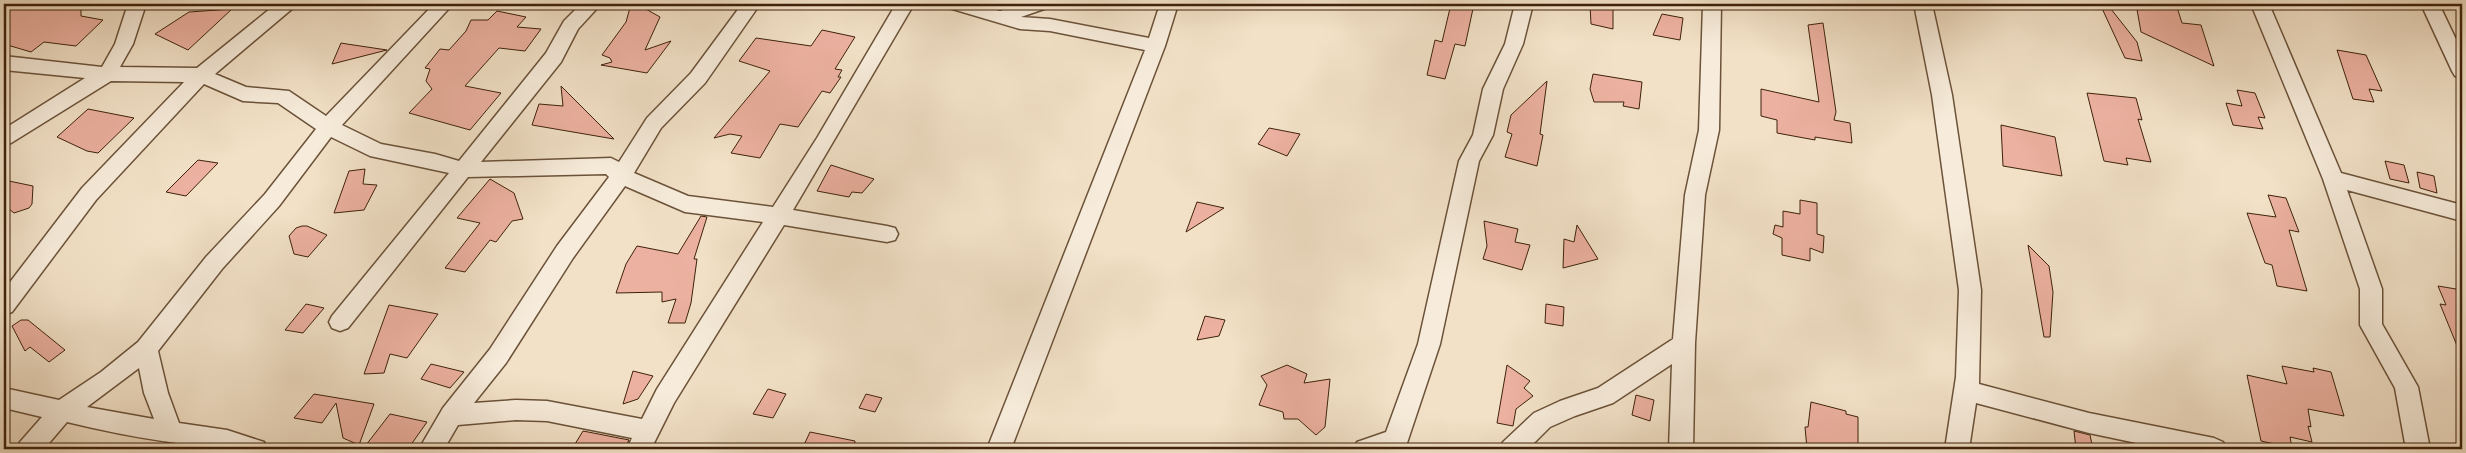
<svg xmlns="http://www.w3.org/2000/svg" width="2466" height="453" font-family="'Sorts Mill Goudy',serif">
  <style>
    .building { fill: #ecb1a0; stroke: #3e220a }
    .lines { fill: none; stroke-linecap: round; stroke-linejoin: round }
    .minor-casing { stroke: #6b5239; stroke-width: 3 }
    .minor { fill: #f7ecdb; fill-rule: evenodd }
  </style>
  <rect width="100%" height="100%" fill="#f2e1c7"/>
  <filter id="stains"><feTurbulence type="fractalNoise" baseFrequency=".004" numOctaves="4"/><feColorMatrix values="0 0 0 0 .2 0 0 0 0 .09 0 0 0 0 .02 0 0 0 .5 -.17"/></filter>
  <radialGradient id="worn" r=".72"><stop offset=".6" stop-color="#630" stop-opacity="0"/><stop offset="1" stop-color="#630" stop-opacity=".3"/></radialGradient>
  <path class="building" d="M4,4H55L64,8L73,4H81V16L103,20L76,46L44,42L31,52L4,44Z
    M631,4H637L660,17L645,50L671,41L647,73L601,65L612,62L610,58L602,55L626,22Z
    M1451,4H1474L1465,46L1455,44L1445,79L1427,75L1435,40L1442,42Z
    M2100,4H2107L2137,42L2142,61L2125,58Z
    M2136,4H2176L2182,23L2201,25L2214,66L2141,32Z
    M1590,5L1613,8V29L1591,24Z
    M232,9L188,50L155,34L189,12Z
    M497,11L526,17L517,27L541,29L525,51L499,48L465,86L501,93L470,130L409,113L432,89L426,81L430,69L425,68L440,49L449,50L466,31L471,20H488Z
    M1662,14L1683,18L1680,40L1653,35Z
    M1823,23L1836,112L1834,120L1850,123L1852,143L1815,137V140L1777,133V120L1761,116V89L1819,102L1808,25Z
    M822,30L855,37L835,69L842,70L838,77H841L830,93L822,91L798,127L780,124L760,158L731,153L742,136L730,134L714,138L770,71L739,61L756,38L811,46Z
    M341,43L347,44L387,50L332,64Z
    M2337,50L2366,55L2382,91L2369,89L2374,102L2353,99Z
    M1593,74L1642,82L1639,109L1623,106L1624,102H1594L1590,89Z
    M1547,81L1540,134L1543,135L1537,166L1505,157L1512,134L1507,132L1511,115Z
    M561,86L614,139L532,125L539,104L563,106Z
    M2237,90L2255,93L2265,118L2258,117L2263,129L2233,125L2226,103L2242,106Z
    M2087,93L2136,98L2142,120L2138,119L2151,162L2126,158L2128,165L2104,161Z
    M88,109L134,118L98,153L87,151L57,137Z
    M2001,125L2055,137L2062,176L2003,166Z
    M1269,128L1300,134L1287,156L1258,144Z
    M198,160L218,163L186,196L166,192Z
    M2385,161L2404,165L2409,183L2390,179Z
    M831,165L874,179L862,193L852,192L849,197L817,191Z
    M365,169L363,184L377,185L364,210L334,213L349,171Z
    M2417,172L2434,176L2437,193L2420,188Z
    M490,179L514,193L523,219L512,221L496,242L490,240L465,272L445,268L480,223L457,218Z
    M4,180L33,186L32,204L29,208L14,213L4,205Z
    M2268,195L2286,198L2299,232L2289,230L2307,291L2277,286L2272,265L2265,263L2247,213L2276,217Z
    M1800,200L1817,203V234L1824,236L1823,253L1810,248V261L1782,255V238L1773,234L1775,225L1783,227V211L1800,214Z
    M1197,202L1224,208L1186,232Z
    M701,216L707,217L694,259H697L691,303L685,323H668L676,299L662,302V292L616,293L626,264L637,246L678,254Z
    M1484,221L1518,229L1515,242L1530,245L1522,270L1483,259L1487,246Z
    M1577,225L1598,259L1563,268L1564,239L1574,242Z
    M302,226H307L327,235L308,257L294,254L289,236L296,228Z
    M2028,245L2049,266L2053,292L2050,337H2044Z
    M2438,286L2456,289L2462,304V358L2440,304L2446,305Z
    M306,304L324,308L303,333L285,330Z
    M1546,304L1564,307L1563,326L1545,323Z
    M389,305L438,314L407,358L390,354L384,373L364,374Z
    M1205,316L1225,320L1219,336L1197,340Z
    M21,320H28L65,350L49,362L30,347L25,351L12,326Z
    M431,364L464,372L450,388L421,379Z
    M1287,365L1307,374L1304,383L1330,379L1325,427L1316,435L1298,419H1284L1283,412L1259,405L1267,385L1261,376Z
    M1507,365L1530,381L1524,388L1533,396L1516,409L1513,426L1497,423Z
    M2282,366L2314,372L2313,368L2331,372L2344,416L2308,409L2311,427L2308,426L2312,442L2290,437L2292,448L2261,441L2247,375L2287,384Z
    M633,371L653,376L638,399L623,404Z
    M768,389L786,394L773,418L753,414Z
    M314,394L374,404L359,445L343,438L336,403L322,423L294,418Z
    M866,394L882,398L875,412L859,408Z
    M1636,395L1654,400L1650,421L1632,415Z
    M1811,402L1846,411V414L1858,417V449H1807L1805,427H1808Z
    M390,414L427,422L408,449H382L366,445Z
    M583,431L629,440L625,449H572Z
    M2074,431L2090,435L2093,449H2076Z
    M810,432L855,441L854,449H814L803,447Z"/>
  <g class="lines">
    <defs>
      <path id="minor" d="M128,4H146L133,44L120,67L197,68L276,4H296L293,8L215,74L246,87L289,91L326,116L434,4H453L342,125L381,144L435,154L459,161L546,53L564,21L581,4H601L578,29L561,62L481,162L611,158L619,162L647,118L691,73L742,4H760L705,83L661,128L634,173L688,196L773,207L817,138L896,4H914L793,210L887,226L895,228L898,234L895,240L887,242L784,225L674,403L651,449H627L632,438L547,421L516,420L458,425L444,449H419L443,408L490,349L557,246L609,177L606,174L468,177L348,328L340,331L332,328L329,322L332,316L449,173L370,156L331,137L279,206L222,269L158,351L168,393L179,423L227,430L264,442L267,449C198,449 133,438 67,422L44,449H17L20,442L42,417L4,408V388L59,400L101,372L138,342L206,257L265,194L316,129L278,103L243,101L204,84L96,200L12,312L4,315V290L82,188L184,82L111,81L11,143L4,145V129L85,78L4,70V56L102,67L115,44ZM625,186L685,212L763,222L657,389L642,419L547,401L516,400L474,403L506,363L573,258ZM139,368L144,393L154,419L87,407Z
        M946,4H975L1000,11L1022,4H1050L1047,8L1021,17L1050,19L1149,38L1160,4H1178L1165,46L1011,449H987L1145,50L1050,31L1020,29L949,8Z
        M1515,4H1533L1523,44L1503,89L1493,135L1479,161L1440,344L1405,449H1354L1357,442L1386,432L1418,344L1459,161L1473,135L1483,89L1505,44Z
        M1703,4H1721L1719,130L1705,195L1695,343L1693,449H1669L1672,364L1613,403L1575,416L1550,427L1528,449H1500L1503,442L1534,413L1560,401L1598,388L1673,339L1685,195L1699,130Z
        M1914,4H1932L1952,95L1981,290L1979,384L2089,413L2214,438L2223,442L2226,449H2165L2089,433L1976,403L1969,449H1945L1956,377L1959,290L1932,95Z
        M2251,4H2269L2341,173L2462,205V221L2347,190L2382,289V324L2418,387L2430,449H2406L2395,388L2360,325V289L2323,179Z
        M2421,4H2439L2462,52V78L2455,76L2452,71Z"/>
    </defs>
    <use href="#minor" class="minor-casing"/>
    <use href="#minor" class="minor"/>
  </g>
  <rect width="2466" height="453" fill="none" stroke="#f2e1c7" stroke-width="20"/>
  <rect x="5" y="5" width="2456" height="443" fill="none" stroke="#3e220a" stroke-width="2.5"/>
  <rect x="10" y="10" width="2446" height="433" fill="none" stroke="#3e220a"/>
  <rect width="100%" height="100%" filter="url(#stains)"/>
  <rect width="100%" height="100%" fill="url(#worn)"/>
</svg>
